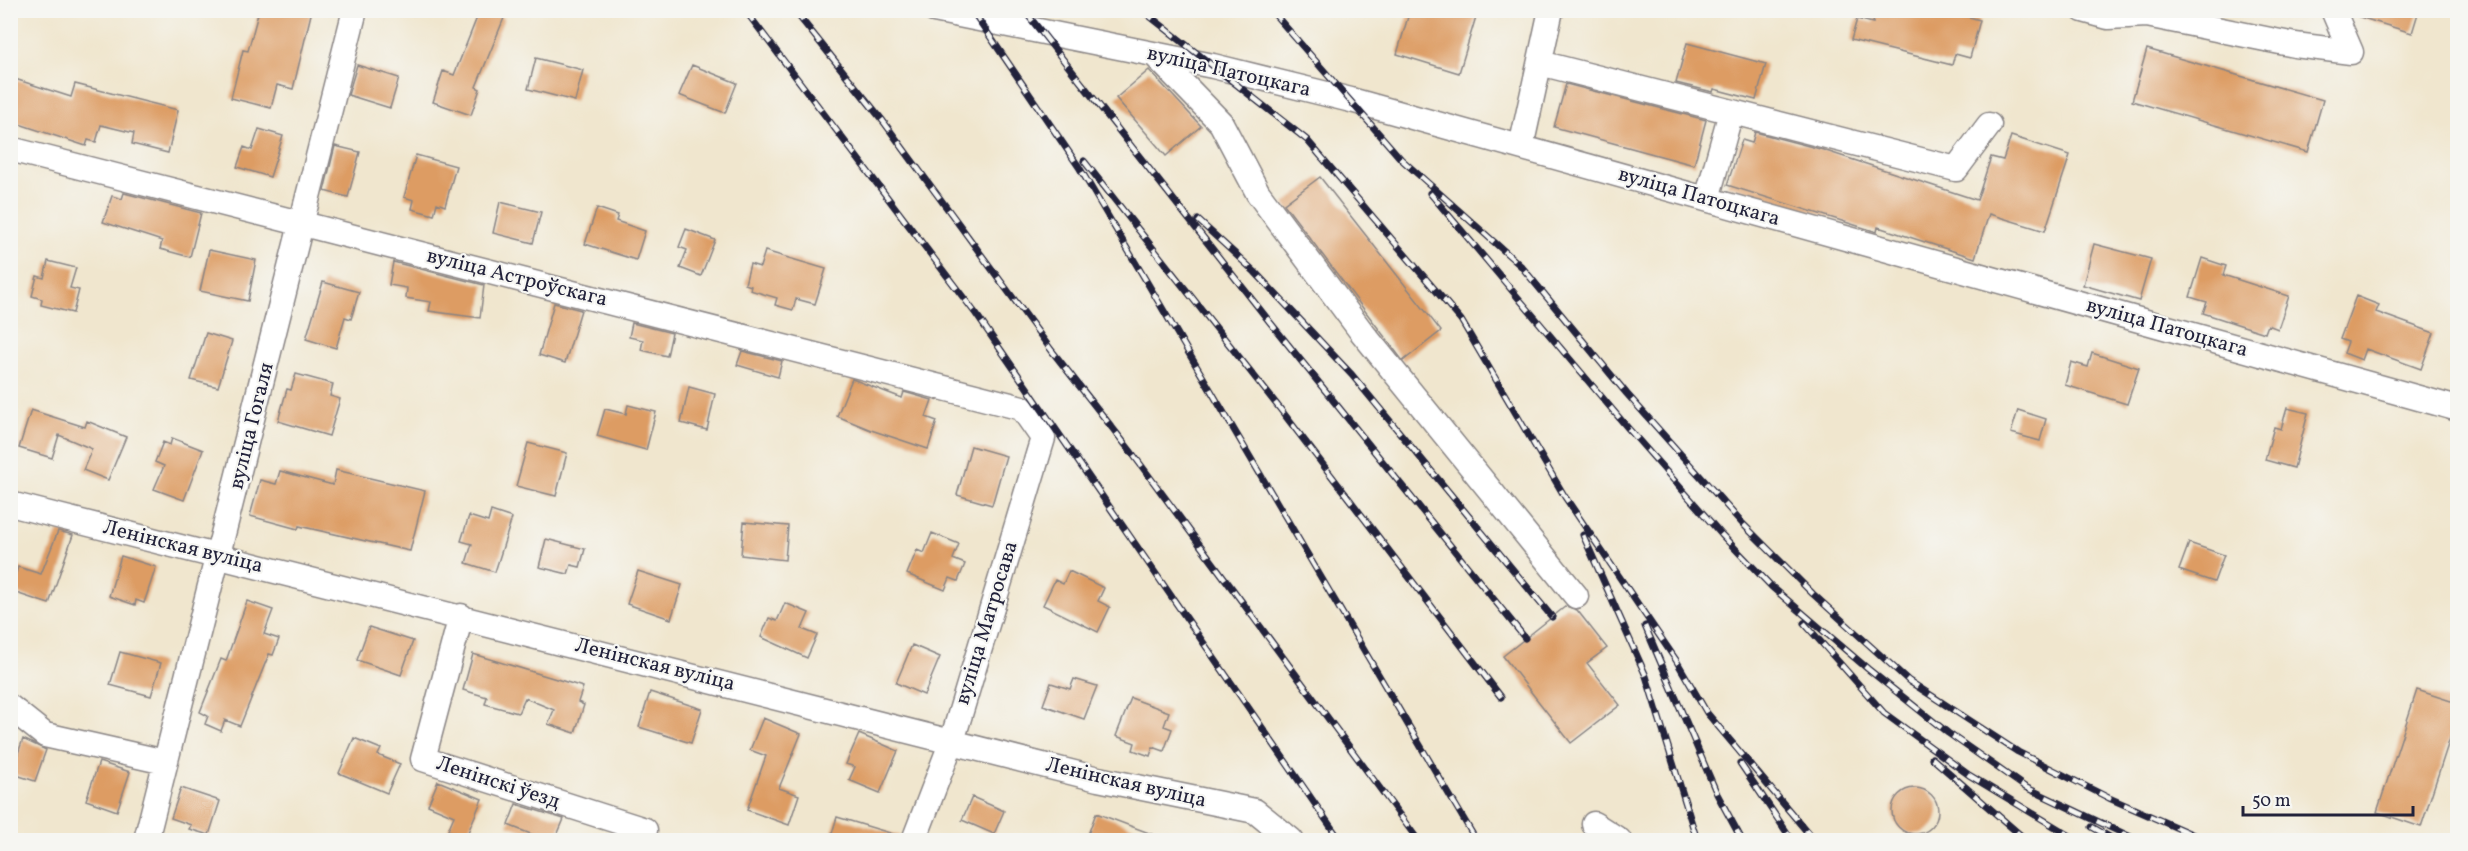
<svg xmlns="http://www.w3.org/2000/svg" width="2468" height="851" font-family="Vollkorn,serif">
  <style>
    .building { fill: #dd9c63 }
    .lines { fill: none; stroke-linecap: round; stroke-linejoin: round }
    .minor-casing { stroke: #898484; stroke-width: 27 }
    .minor { stroke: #fff; stroke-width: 24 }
    .rail-casing { stroke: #22223b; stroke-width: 7 }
    .rail { stroke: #f6f6f2; stroke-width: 4.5; stroke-dasharray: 14; stroke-linecap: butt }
    .labels { text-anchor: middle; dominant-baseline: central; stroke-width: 4.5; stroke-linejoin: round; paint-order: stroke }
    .street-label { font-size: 21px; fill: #22223b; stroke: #f6f6f2 }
  </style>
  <rect width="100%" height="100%" fill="#f6f6f2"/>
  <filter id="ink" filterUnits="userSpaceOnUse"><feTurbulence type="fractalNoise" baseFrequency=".0167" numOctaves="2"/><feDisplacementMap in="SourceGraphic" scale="12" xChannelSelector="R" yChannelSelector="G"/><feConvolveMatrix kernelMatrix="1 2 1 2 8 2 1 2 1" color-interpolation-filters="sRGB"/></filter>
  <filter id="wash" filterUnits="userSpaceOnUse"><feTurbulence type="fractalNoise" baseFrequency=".008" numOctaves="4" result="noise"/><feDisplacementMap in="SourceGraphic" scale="24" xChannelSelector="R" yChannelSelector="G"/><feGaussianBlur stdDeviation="1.35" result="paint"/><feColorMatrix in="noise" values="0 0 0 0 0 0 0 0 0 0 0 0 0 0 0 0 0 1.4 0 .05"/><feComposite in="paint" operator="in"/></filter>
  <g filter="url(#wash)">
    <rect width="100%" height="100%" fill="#f0e6ce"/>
    <g id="blocks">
      <path class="building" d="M259,10H312L293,89L277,85L271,108L231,98L243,50L248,51Z
        M480,10L504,18L476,87L480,89L471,115L433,102L443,71L454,75Z
        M1410,10H1478L1459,73L1397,54Z
        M1876,10H1944L1980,20L1970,58L1955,54L1952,65L1851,40L1857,19L1873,23Z
        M2354,10H2419L2412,33L2353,15Z
        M1687,43L1766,64L1756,100L1714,89L1713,92L1676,83Z
        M2147,49L2323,100L2308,152L2132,101Z
        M536,58L583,70L575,101L528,89Z
        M357,65L399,78L390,108L348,95Z
        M692,65L737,83L725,113L679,95Z
        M1149,70L1201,126L1166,156L1116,98Z
        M15,79L71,97L75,84L178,110L168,153L132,144L134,133L101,125L96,142L88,140L86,146L10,121V93Z
        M1566,84L1706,120L1694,165L1554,127Z
        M259,129L283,136L270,177L237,167L244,147L252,150Z
        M1755,132L1820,149L1977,200L1991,157L2003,160L2011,136L2070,155L2045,231L1989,214L1975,258L1878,227L1877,232L1727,185L1742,140L1752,143Z
        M335,146L360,152L348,197L324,191Z
        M416,155L456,166L445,206L437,203L434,215L412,209L414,200L404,197Z
        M1320,177L1441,331L1403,361L1284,204Z
        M124,193L201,213L190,257L160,249L162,241L103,222L112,196L122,199Z
        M500,202L541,212L533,243L493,233Z
        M597,208L618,215L616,221L645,231L636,260L585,244Z
        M686,229L715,240L701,276L680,268L687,250L679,247Z
        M2094,244L2151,259L2139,301L2083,285Z
        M209,250L256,260L248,301L200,291Z
        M765,251L826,269L815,304L796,299L793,310L775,305L777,298L750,290L751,286L745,284L750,264L760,267Z
        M2202,258L2226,266L2223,275L2289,296L2278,329L2268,325L2265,333L2203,313L2207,302L2190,297Z
        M48,261L76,268L70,288L79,290L73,313L41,305L42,299L32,296L37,276L44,278Z
        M393,262L484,285L480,318L429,311L431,302L406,298L407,288L389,285Z
        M323,282L359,292L351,319L345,317L336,348L306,339Z
        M2356,296L2379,305L2376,312L2434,333L2421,369L2366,349L2362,360L2344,353L2348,342L2340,339Z
        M554,303L581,310L565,363L539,355Z
        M632,323L672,333L667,356L641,350L643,340L629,337Z
        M206,333L232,341L218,387L191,380Z
        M742,351L782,361L778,377L737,365Z
        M2092,353L2139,368L2127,404L2065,385L2071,362L2088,367Z
        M296,374L333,384L330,396L340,399L329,436L278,421L287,389L291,390Z
        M852,379L902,398L904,392L932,400L926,417L937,421L928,449L871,430L837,416Z
        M689,387L715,394L707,430L681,423Z
        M628,405L656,412L646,450L597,436L605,409L626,414Z
        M2287,408L2308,413L2294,468L2265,460L2274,427L2281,429Z
        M31,410L85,427L87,421L126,437L108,480L83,470L92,449L59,435L52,458L19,448Z
        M2018,410L2046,419L2040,441L2011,433Z
        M172,438L203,450L184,500L154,489L164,466L155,462L163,442L170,445Z
        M528,443L567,453L556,496L516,486Z
        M971,446L1006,456L992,505L957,495Z
        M336,470L425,491L410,551L299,526L298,529L250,516L260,480L276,484L280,471L333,485Z
        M491,511L512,518L495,572L466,563L472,544L461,541L469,516L488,522Z
        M744,522L788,526L785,560L741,555Z
        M58,531L73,535L49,604L10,591L18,567L41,574Z
        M932,533L959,544L953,559L965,564L958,581L950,578L945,590L907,574L917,550L924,553Z
        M546,539L585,549L580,567L571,565L568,574L539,567Z
        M2189,543L2224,555L2214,582L2179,570Z
        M121,556L156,567L144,603L136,600L135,605L109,596Z
        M638,571L682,585L671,619L627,604Z
        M1069,571L1104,588L1098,601L1110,607L1098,632L1043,605L1055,580L1063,584Z
        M247,601L273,610L264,634L279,639L273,655L269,654L240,726L225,720L221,731L205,724L208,716L200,712L221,659L226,661Z
        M785,603L809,613L802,629L817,635L807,658L761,637L769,618L777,621Z
        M1566,606L1577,610L1607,648L1587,663L1620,705L1571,743L1503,656Z
        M369,627L413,641L401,675L357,660Z
        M912,645L940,657L924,695L896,683Z
        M120,652L161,663L151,696L110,685Z
        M473,654L583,687L578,702L584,705L575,733L548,724L554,710L525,698L518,713L485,704L487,697L463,690Z
        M1074,679L1097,686L1084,719L1043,705L1051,683L1070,689Z
        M2417,690L2457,703V717L2421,827L2377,812Z
        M650,692L702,709L691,743L639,727Z
        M1131,698L1169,712L1164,726L1172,729L1164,751L1153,747L1150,756L1133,750L1135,743L1116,736Z
        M763,718L801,734L779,788L799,795L789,825L747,810L766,756L750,750Z
        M859,734L898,751L880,793L849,780L855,767L846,764Z
        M354,738L381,749L378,755L400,764L387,793L339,773Z
        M23,739L46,750L35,781L10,773V754L17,756Z
        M99,762L130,772L117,811L86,800Z
        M438,781L482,799L466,837L448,830L454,816L428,805Z
        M1892 811a23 23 0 1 1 46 0a23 23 0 1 1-46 0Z
        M181,788L220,801L209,835L189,829L191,825L171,818Z
        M972,797L1004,811L994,834L962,820Z
        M516,804L564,819L555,840H546L508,825Z
        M1096,813L1165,839L1164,840H1086Z
        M837,817L900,836L899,840H830Z"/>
    </g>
  </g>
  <g filter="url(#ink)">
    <use href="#blocks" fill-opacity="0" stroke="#898484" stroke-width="1.5"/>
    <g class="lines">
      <defs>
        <path id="minor" d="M934,10L1213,66L1351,100L2458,409
          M2083,10L2108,17L2147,15L2295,45L2351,52L2333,10
          M1155,55L1221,123L1258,193L1361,331L1576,596
          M1540,63L1956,169L1989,125
          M1521,147L1551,10
          M10,149L1022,408L1043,438L952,741L914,840
          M1707,199L1731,112
          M10,504L1098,779L1255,811L1291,840
          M461,616L423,759L645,830
          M10,707L45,735L165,762
          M1594,824L1619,840
          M146,840L355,10"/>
      </defs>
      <use href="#minor" class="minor-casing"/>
      <use href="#minor" class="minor"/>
      <defs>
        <path id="rail" d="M745,10L976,314L1340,840
          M794,10L883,121L1052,351L1132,453L1418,840
          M972,10L1079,167L1476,840
          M1024,10L1269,321L1525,638
          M1142,10L1307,140L1461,320L1565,497L1676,660L1707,713L1814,840
          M1271,10L1401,159L1521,266L1627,394L1741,522L1813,594L1909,681L2018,752L2109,798L2205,840
          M1084,161L1281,410L1501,697
          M1430,193L1627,427L1722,535L1772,587L1868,669L1948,733L2025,787L2137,840
          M1198,220L1255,272L1352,375L1552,617
          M1583,535L1646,676L1697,840
          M1804,623L1884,713L1969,775L2077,840
          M1645,626L1717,794L1742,840
          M1932,758L2026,840
          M1740,763L1792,840
          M2092,827L2115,840"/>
      </defs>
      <use href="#rail" class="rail-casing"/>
      <use href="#rail" class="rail"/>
    </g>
  </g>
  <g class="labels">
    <g class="street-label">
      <text transform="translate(1229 72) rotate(13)">вуліца Патоцкага</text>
      <text transform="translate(1699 197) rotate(16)">вуліца Патоцкага</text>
      <text transform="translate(517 278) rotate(14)">вуліца Астроўскага</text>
      <text transform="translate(2167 328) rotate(16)">вуліца Патоцкага</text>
      <text transform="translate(252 426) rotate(-76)">вуліца Гогаля</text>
      <text transform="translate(183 547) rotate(14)">Ленінская вуліца</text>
      <text transform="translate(987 623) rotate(-73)">вуліца Матросава</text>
      <text transform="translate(655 665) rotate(14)">Ленінская вуліца</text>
      <text transform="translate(498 783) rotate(18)">Ленінскі ўезд</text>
      <text transform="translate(1126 783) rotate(13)">Ленінская вуліца</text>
    </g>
  </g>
  <rect width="2468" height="851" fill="none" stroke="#f6f6f2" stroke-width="36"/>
  <path d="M2243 806v9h170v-9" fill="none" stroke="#22223b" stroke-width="3"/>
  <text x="2252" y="806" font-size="18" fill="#22223b" stroke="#f6f6f2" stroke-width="4.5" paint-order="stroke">50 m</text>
</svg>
